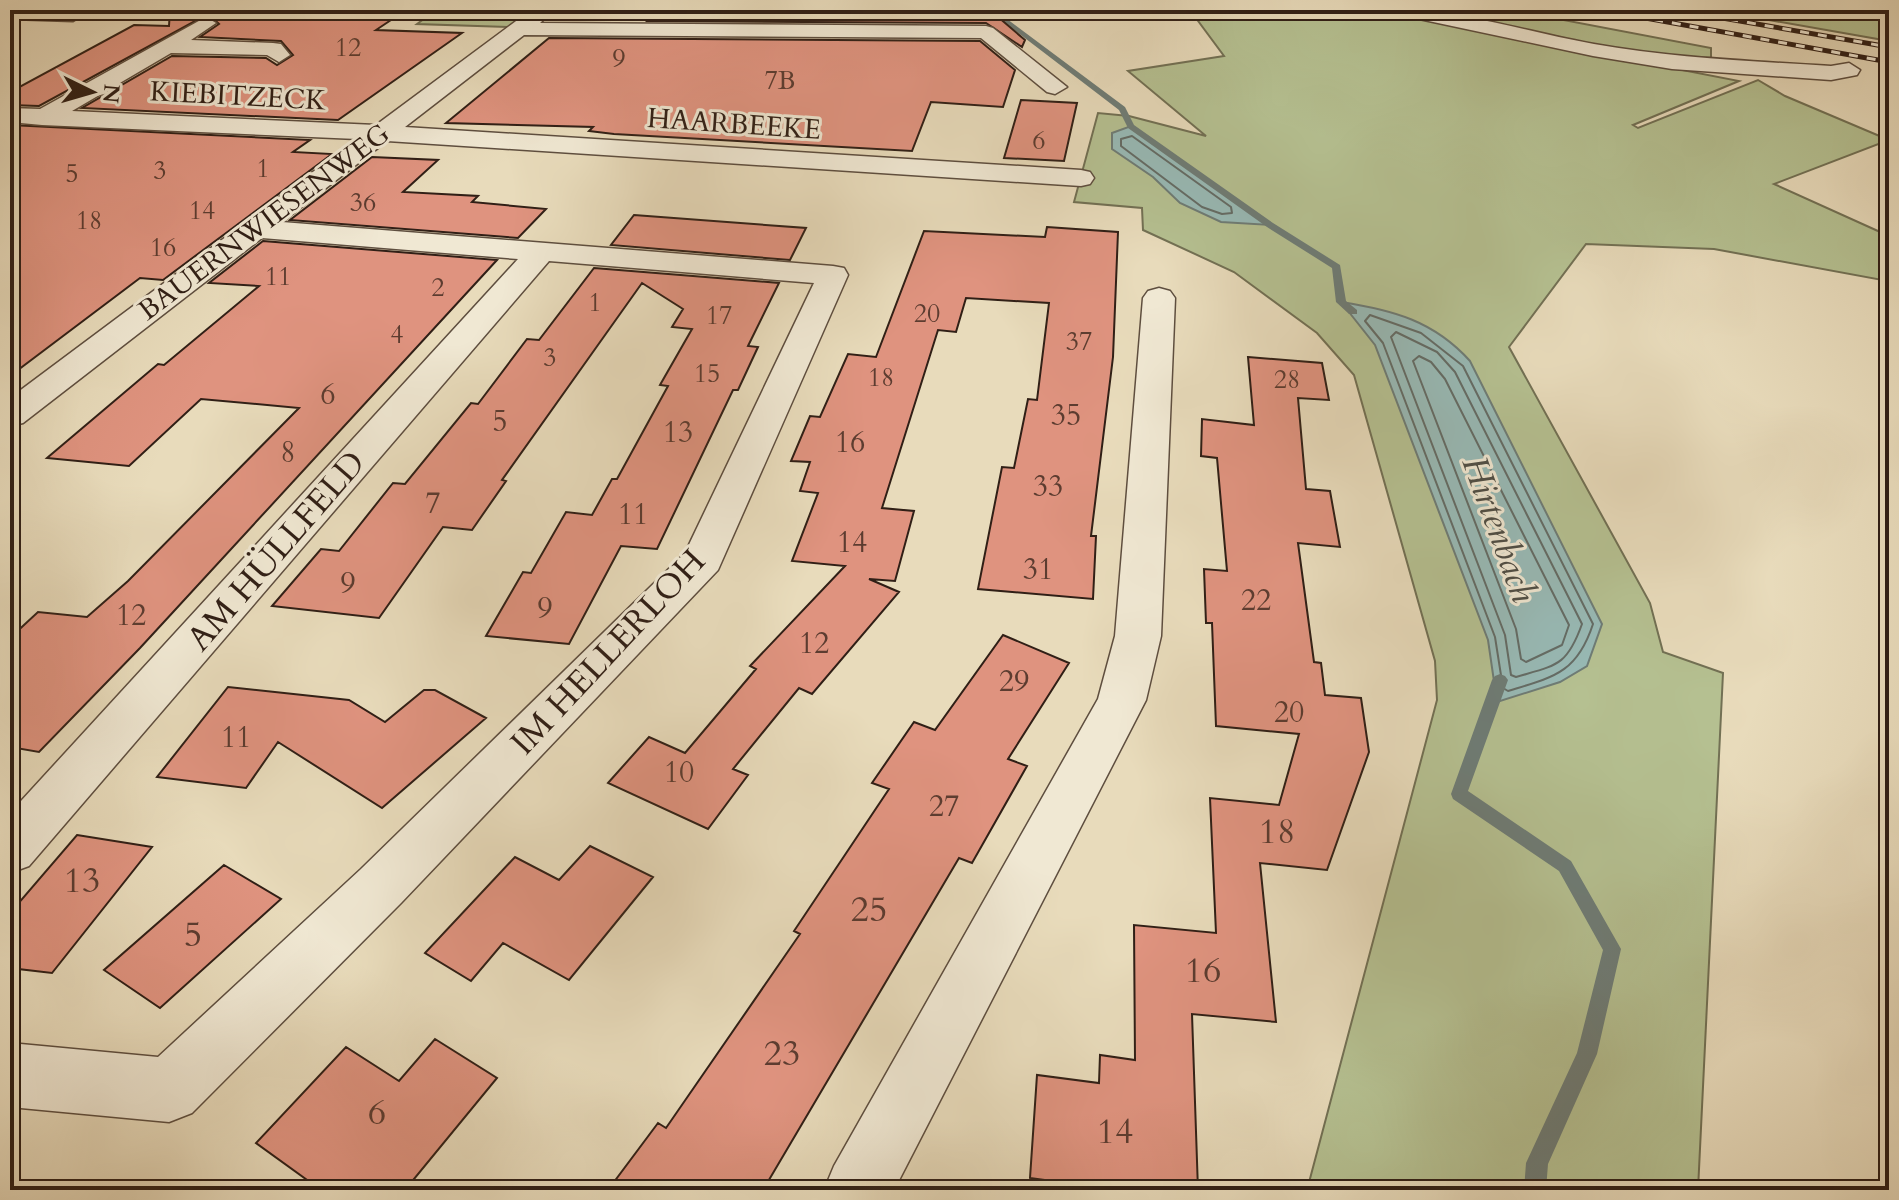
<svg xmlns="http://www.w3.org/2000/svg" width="1899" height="1200" font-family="Cardo,serif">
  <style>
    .green { fill: #b5c091; stroke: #727054; stroke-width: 2 }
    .water { fill: #98bab6; stroke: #6e7c76; stroke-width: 2 }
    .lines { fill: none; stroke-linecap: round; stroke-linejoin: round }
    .shore { stroke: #646c66; stroke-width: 2 }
    .stream { fill: #6e7c76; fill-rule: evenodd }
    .building { fill: #df937f; stroke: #301f16; stroke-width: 2 }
    .minor-casing { stroke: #5e4e3f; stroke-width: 3 }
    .minor { fill: #f0e8d3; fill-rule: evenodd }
    .rail-casing { stroke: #301f16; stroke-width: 5 }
    .rail { stroke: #f0e8d3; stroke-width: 3; stroke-dasharray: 9; stroke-linecap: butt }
    .labels { text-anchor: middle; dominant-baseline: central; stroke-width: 6; stroke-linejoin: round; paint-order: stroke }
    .far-number-label { font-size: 26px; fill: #5c3c30 }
    .far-street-label { font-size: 28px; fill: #301f16; stroke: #f0e8d3 }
    .number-label { font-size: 30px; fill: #5c3c30 }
    .street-label { font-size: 34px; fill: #301f16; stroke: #f0e8d3 }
    .water-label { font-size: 36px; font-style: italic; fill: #4f4e46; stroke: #f0e8d3 }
    .near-number-label { font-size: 36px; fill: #5c3c30 }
  </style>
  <rect width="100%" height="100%" fill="#e8dbbb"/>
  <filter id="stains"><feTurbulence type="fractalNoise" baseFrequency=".0025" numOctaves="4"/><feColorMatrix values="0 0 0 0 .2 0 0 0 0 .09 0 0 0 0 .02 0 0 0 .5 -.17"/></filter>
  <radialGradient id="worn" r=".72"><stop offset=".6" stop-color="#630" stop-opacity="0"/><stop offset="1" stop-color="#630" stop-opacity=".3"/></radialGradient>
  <path class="green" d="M436,10H530L508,27L417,24Z
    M1190,10H1511L1711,48V58L1665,57L1533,41L1739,81L1633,125L1638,128L1758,80L1785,96L1889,140L1774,184L1889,236V269L1882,280L1714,249L1586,244L1509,347L1650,603L1663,652L1723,673L1698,1190H1307L1437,700L1435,661L1354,375L1317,333L1234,272L1143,230L1142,208L1074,202L1098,113L1129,116L1206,136L1128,71L1224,56Z
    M1712,10H1889V41Z"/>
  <path class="water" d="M1131,126L1270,225L1221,222L1180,203L1153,177L1112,149V133Z
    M1341,302C1393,310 1434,321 1470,361L1602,624L1587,666L1560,682L1497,702L1488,640L1375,345Z"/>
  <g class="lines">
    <path class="shore" d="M1132,136L1231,207L1232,213L1222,214L1202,207L1121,146V139Z
      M1370,315L1421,333L1463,366L1593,624C1577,673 1554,677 1508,691L1503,688L1495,637L1383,343L1365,321Z
      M1396,332L1437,352L1455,372L1582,624C1567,666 1557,665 1516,677L1511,675L1505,635L1391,337Z
      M1419,356L1431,362L1445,379L1569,625L1562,645L1526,662L1521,659L1516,629L1413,361Z"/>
    <path class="stream" d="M988,10H995L1125,107L1134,125L1273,223L1340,265L1346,301L1357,310V314H1349L1336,302L1332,268L1267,227L1128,128L1119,110Z
      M1500,674L1505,676L1508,680L1468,791L1571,861L1621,949L1597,1054L1548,1164L1546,1190H1524L1526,1163L1577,1053L1603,950L1559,871L1453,799L1451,794L1492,680L1495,676Z"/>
  </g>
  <path class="building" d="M170,10H406L376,30L462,33L338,120L82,108L172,56L266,58L277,65L293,55L281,41L200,37L219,24L208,14L39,106L10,105V92L134,25L169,26Z
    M729,10L991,11L1025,40L1022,47L986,23L647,21L652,13H727Z
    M549,38L980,41L1015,70L1003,107L931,102L912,151L614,134L589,131L593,127L446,123Z
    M1021,100L1077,103L1064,161L1004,158Z
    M10,125L310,140L293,152L332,154L163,280L140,278L10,376Z
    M372,157L438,160L403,192L478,196L472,202L546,209L518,238L290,220Z
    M634,215L727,222L806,228L790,260L611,245Z
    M1047,227L1118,232L1113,357L1091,536H1096L1093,599L978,589L1002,467L1014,468L1028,399L1037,400L1049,303L966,298L956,332L938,330L882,508L914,511L895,581L869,579L899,592L812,694L799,688L733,769L748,775L708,829L608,783L649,737L685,753L756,669L750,666L845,566L792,561L818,493L800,491L810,462L791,461L810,416L820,417L848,354L876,357L924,231L1045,237Z
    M263,241L497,260L140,648L39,752L10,747V638L38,612L87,617L128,581L299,408L201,399L129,466L47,458L158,364L164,365L259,286L209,283Z
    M594,268L779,283L748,346L758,347L738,390H733L657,549L621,546L569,644L486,636L523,572L531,573L566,512L592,515L612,479H617L668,386L660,385L692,329L672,327L683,309L642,283L502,480L506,481L472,530L443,527L379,618L272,606L321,549L339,551L393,483L405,484L471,403L478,404L527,339L539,340Z
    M1248,357L1322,363L1329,400L1298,398L1306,489L1330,491L1340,547L1298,543L1314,662L1321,663L1325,695L1361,698L1369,752L1327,870L1260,863L1276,1022L1192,1014L1198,1190H1118L1030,1178L1037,1075L1099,1083L1100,1055L1135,1060L1134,925L1216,933L1210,798L1279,805L1299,734L1216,726L1212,623H1206L1204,569L1227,571L1217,458L1201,456L1202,419L1254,425Z
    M1003,635L1069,663L1008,759L1027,766L972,863L959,858L763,1190H608L658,1123L666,1128L800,934L794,931L889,789L872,783L914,722L935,730Z
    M228,687L349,700L385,722L424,690H435L486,718L382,808L278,742L246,788L157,777Z
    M77,835L152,847L52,973L10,968V913Z
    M590,846L653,877L569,980L503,943L471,981L425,953L515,857L559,880Z
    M224,865L281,899L160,1008L104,970Z
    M435,1039L497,1078L405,1190H321L256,1143L346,1047L399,1081Z"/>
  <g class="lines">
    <defs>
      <path id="minor" d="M10,10H77L83,15L73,21L10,19Z
        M531,10H554L540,23L986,26L993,28L1067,87L1055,94L1047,92L981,38L524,35L405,127L1081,170L1090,172L1094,178L1090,184L1081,186L387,141L282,222L833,266L844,268L848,275L718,570L401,903L192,1113L169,1122L10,1107V1043L158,1057L361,869L685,553L814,283L549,261L29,866L10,873V813L518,259L262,238L23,423L10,426V398L357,139L42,125L10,122V108L40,109L206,17L216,23L191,40L273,43L281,44L290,55L279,62L267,55L171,53L72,111L376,125Z
        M1395,10C1463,10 1527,32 1594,44C1672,58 1752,61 1831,66L1849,63L1860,70L1857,75L1831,80L1672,69L1593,56L1405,16Z
        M1159,288L1170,291L1175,298L1161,636L1146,700L894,1190H824L834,1166L1098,699L1115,636L1143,298L1148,291Z"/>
    </defs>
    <use href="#minor" class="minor-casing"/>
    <use href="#minor" class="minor"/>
    <defs>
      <path id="rail" d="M1601,10L1889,62
        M1676,10L1889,47"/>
    </defs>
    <use href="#rail" class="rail-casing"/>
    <use href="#rail" class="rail"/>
  </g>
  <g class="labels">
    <g class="far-number-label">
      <text x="348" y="47">12</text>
      <text x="619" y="58">9</text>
      <text x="780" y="80">7B</text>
      <text x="1039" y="140">6</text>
      <text x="263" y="168">1</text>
      <text x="160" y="170">3</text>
      <text x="72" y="173">5</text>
      <text x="363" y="202">36</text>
      <text x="202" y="210">14</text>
      <text x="89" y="220">18</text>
      <text x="163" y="247">16</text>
      <text x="278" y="276">11</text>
      <text x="438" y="287">2</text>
      <text x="595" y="302">1</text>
      <text x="927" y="313">20</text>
      <text x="719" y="315">17</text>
      <text x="397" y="334">4</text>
      <text x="1079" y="341">37</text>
      <text x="550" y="357">3</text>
      <text x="707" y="373">15</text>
      <text x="881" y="377">18</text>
      <text x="1287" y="379">28</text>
    </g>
    <g class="far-street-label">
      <text transform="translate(238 96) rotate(3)">KIEBITZECK</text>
      <text transform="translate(734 124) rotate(4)">HAARBEEKE</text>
      <text transform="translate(264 222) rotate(-37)">BAUERNWIESENWEG</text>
    </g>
    <g class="number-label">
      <text x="328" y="394">6</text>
      <text x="1066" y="415">35</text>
      <text x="500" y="421">5</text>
      <text x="678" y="432">13</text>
      <text x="850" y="442">16</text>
      <text x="288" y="452">8</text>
      <text x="1048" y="486">33</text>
      <text x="433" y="503">7</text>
      <text x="633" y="514">11</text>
      <text x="852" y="542">14</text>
      <text x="1038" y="569">31</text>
      <text x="348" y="583">9</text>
      <text x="1256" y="600">22</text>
      <text x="545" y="608">9</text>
      <text x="131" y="615">12</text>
      <text x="814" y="643">12</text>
      <text x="1014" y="681">29</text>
      <text x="1289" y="712">20</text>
      <text x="236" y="737">11</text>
      <text x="679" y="772">10</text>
      <text x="944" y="806">27</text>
    </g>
    <g class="street-label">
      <text transform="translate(276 551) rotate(-49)">AM HÜLLFELD</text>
      <text transform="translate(608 652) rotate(-47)">IM HELLERLOH</text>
    </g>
    <g class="water-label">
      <text transform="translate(1499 529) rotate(70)">Hirtenbach</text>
    </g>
    <g class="near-number-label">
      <text x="1277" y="831">18</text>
      <text x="82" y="880">13</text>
      <text x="869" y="909">25</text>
      <text x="193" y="934">5</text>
      <text x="1203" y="970">16</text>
      <text x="782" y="1053">23</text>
      <text x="377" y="1112">6</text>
      <text x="1115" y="1131">14</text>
    </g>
  </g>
  <rect width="1899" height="1200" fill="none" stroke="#e8dbbb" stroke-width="40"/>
  <rect x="12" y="12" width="1875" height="1176" fill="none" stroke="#301f16" stroke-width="4"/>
  <rect x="20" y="20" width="1859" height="1160" fill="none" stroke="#301f16" stroke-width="2"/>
  <g transform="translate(92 92) rotate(95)" stroke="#f0e8d3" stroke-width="6" paint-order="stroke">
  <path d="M0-6L14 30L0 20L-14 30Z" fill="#301f16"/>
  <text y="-12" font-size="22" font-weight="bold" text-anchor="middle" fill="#301f16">N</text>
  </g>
  <rect width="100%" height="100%" filter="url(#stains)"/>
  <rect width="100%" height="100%" fill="url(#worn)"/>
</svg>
